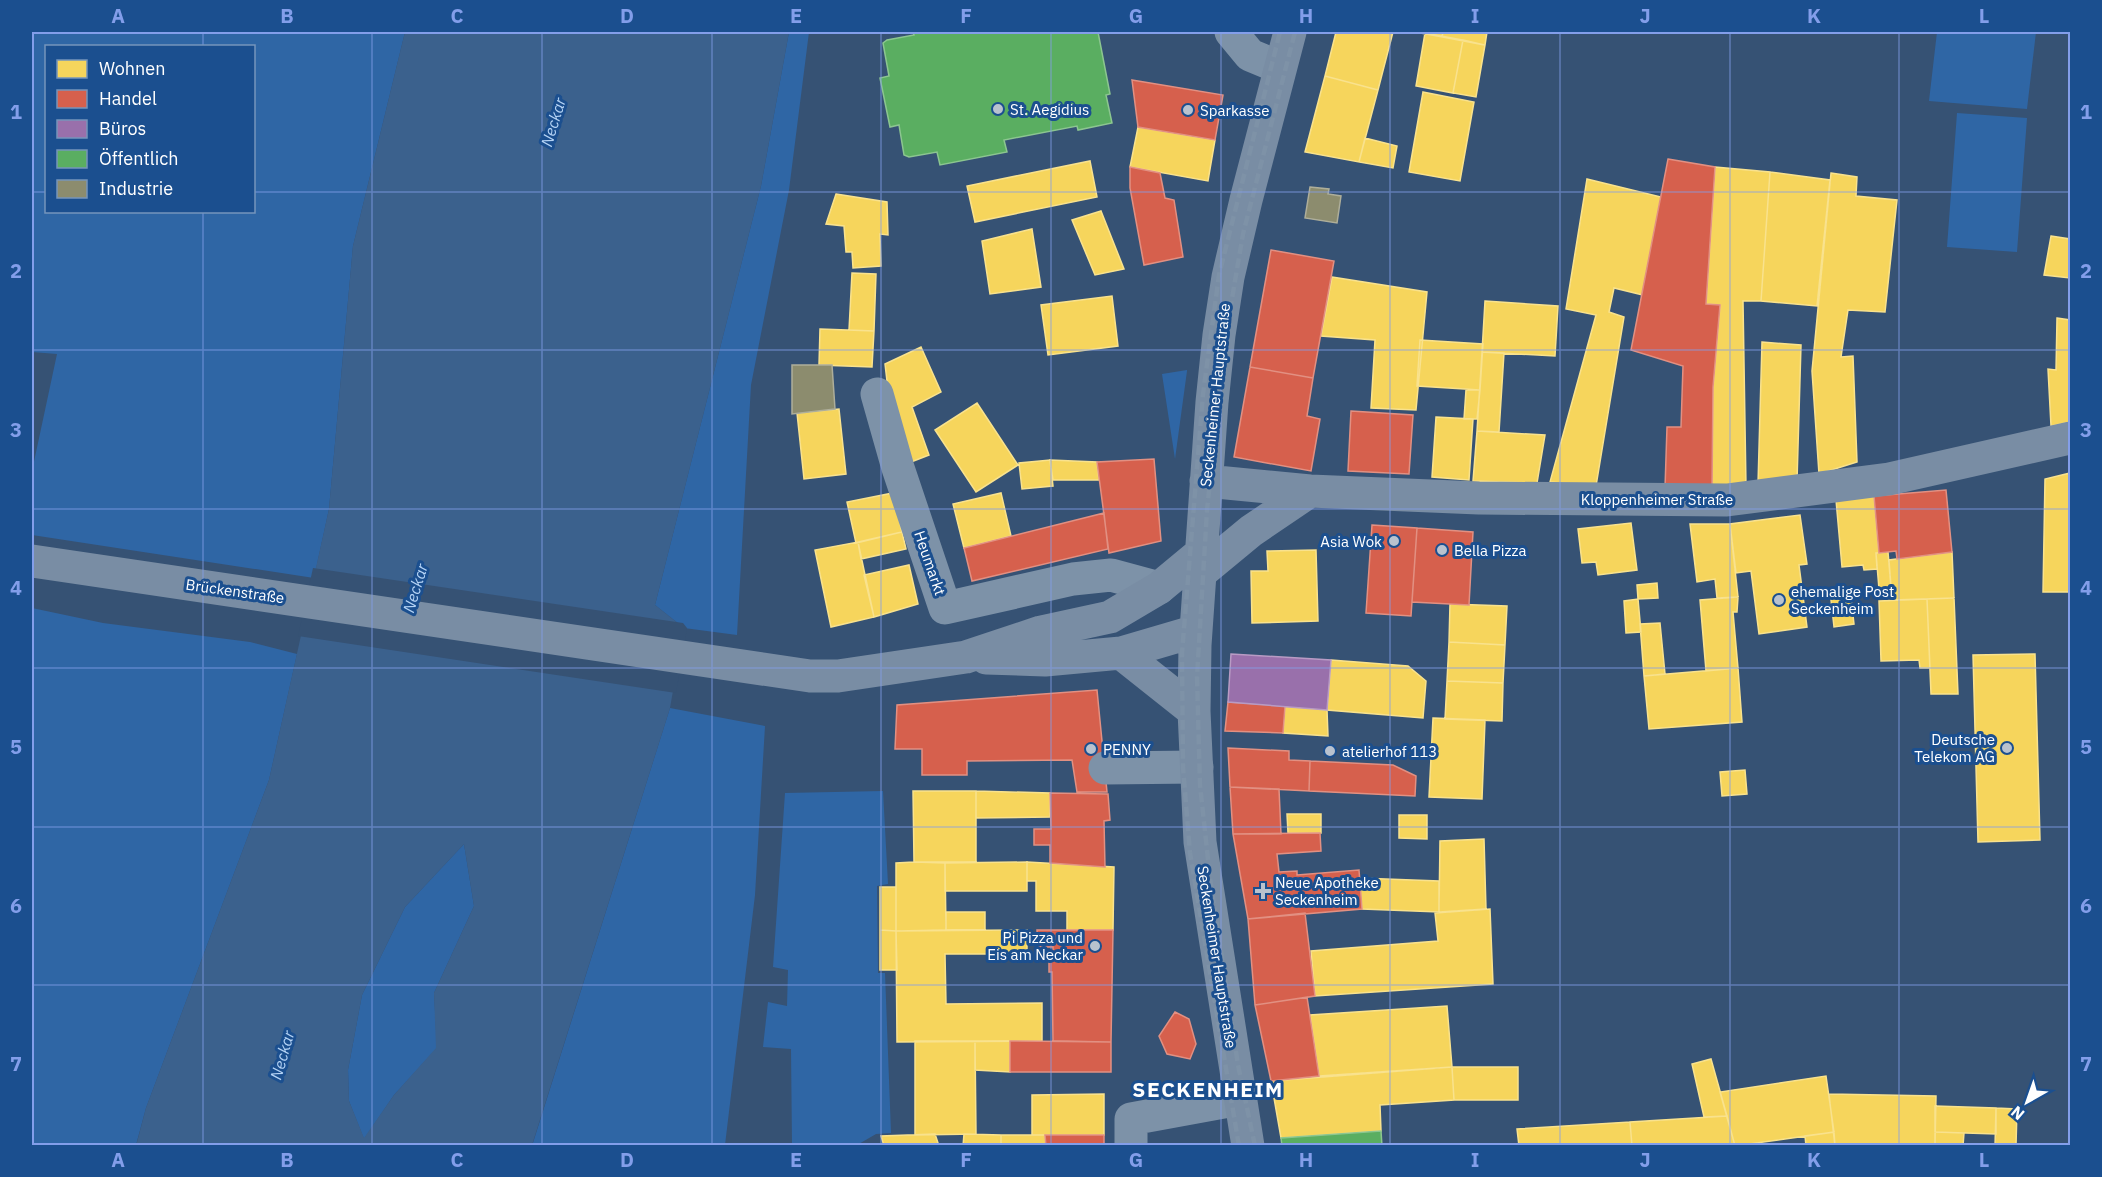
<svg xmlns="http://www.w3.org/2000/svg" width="2102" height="1177" font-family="'IBM Plex Sans',sans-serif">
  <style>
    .green { fill: #2f66a5; fill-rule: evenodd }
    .water { fill: #3b618d; fill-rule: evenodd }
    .pier { fill: #365274 }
    .homes { fill: #f6d55c; stroke: #f9e28d; stroke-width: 1.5 }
    .shops { fill: #d6604d; stroke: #e29082; stroke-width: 1.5 }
    .offices { fill: #9970ab; stroke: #b89bc4; stroke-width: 1.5 }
    .public { fill: #5aae61; stroke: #8cc690; stroke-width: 1.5 }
    .industry { fill: #8c8c6e; stroke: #aeae9a; stroke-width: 1.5 }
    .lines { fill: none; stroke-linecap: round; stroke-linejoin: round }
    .street { stroke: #7d92a8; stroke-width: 33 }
    .secondary { stroke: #798da4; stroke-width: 33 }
    .rail { stroke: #7e92a7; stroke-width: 4.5; stroke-dasharray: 10 4.5; stroke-linecap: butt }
    .grid { fill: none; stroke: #839eea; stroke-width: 1.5; stroke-opacity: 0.55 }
    .poi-dot { fill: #b9c2ce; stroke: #1b4f8f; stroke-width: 2 }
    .labels { text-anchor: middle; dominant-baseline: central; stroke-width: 6; stroke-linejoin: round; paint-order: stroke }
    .poi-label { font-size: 15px; fill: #fff; stroke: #1b4f8f; text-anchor: start }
    .street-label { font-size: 15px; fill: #fff; stroke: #1b4f8f }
    .water-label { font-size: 16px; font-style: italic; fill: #b5d3f5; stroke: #1b4f8f }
    .district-label { font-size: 21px; font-weight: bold; letter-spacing: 1.5px; fill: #fff; stroke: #1b4f8f }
    .neatline { fill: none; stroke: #839eea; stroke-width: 2 }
    .grid-label { font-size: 20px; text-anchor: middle; font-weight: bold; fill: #839eea }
  </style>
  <rect width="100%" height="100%" fill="#365274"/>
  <path class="green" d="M32,32H405L353,246L329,509L314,578L32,535V471L57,354L32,352ZM46,46H254V212H46Z
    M789,32H809L789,190L751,385L737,635L684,628L655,605L761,186Z
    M1937,32H2036L2027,109L1929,101Z
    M1957,113L2027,118L2017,252L1947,247Z
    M1187,370V371L1175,459L1162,374Z
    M32,608L103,623L250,642L297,654L269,780L146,1108L136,1145H32Z
    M670,708L765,726L755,895L725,1145L532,1146Z
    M883,791L888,884L877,886L878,973H885L891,1133L876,1134L857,1145H792L791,1049L763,1047L768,1002L787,1006L788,970L773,967L785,793Z
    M464,844L474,906L434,993L437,1048L394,1095L364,1139L349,1101L348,1070L362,995L405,907Z"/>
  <path class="water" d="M405,32H789L761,186L655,605L684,628L670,708L532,1145L136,1146L146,1108L269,780L329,509L353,246ZM464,844L474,906L434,993L436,1048L394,1095L364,1138L349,1101L348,1070L362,995L405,907Z"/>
  <path class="pier" d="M313,568L683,623L687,628L676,693L298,636Z"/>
  <path class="homes" d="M1336,32H1393L1378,90L1325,76Z
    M1415,32H1443L1442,37Z
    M1443,32H1487L1485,45L1442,37Z
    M1425,33L1463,40L1453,93L1416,86Z
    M1463,40L1485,45L1476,97L1453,93Z
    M1325,76L1378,90L1359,162L1305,152Z
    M1423,92L1474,102L1460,181L1409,172Z
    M1138,127L1215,140L1208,181L1130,167Z
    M1365,138L1397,146L1393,168L1359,162Z
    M1090,161L1097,197L975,222L967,186Z
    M1715,167L1770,172L1761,301H1743L1746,486L1712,489L1713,387L1720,305L1706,304Z
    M1770,172L1830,180L1817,306L1761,301Z
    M1831,173L1857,177L1856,196L1897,200L1885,312L1848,310L1841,357L1853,356L1857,462L1819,474L1812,371Z
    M1587,179L1661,197L1643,295L1614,288L1609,312L1624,317L1596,486L1550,482L1596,315L1566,309Z
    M836,194L887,202L888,235L880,234L881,266L853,268L852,252H846L844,226L826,224Z
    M1101,211L1124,269L1095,275L1072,220Z
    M1032,229L1041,287L990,294L982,241Z
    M2051,236L2070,239V278L2044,275Z
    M852,273L876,274L874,331L849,330Z
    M1332,277L1427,292L1416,410L1371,408L1375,340L1321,336Z
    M1112,296L1118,346L1048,355L1041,305Z
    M1485,301L1558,306L1555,356L1482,352Z
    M2057,318L2070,320V422L2051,426L2048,369L2056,370Z
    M820,329L874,331L872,367L819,365Z
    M1420,340L1483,344L1480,390L1417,386Z
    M1762,342L1801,345L1797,481L1758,484Z
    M921,347L941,392L912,407L929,455L906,464L891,415L885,364Z
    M1482,352L1504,353L1499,432L1477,431Z
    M1466,390H1480L1477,419H1464Z
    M977,403L1018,465L976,492L935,430Z
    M839,409L846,474L804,479L797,413Z
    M1436,417L1473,419L1469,480L1432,477Z
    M1477,431L1545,435L1537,483L1473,481Z
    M1050,460L1053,486L1022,489L1019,463Z
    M1050,460L1097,462L1099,480H1053Z
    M2070,473V592H2043L2045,479Z
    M893,493L902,532L856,543L847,502Z
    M1001,493L1011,536L964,548L953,504Z
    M1874,496L1879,553H1876L1877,569L1864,570L1863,565L1842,567L1836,500Z
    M1800,515L1807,564L1799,565L1807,627L1759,634L1751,571L1736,573L1730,524Z
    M1631,523L1637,570L1598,575L1596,562L1582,563L1578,529Z
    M1690,524H1730L1738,597L1717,598L1715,579L1697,582Z
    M902,532L906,549L861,559L858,542Z
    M858,542L874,617L831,627L815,550Z
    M1316,550L1318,621L1252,623L1251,571H1268L1267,551Z
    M1888,552L1891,588L1879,589L1876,553Z
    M1952,552L1954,598L1892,600L1889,560Z
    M909,565L918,604L874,617L864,575Z
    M1657,583L1658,598L1638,599L1637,585Z
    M1850,589L1854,624L1834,627L1830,591Z
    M1738,597L1737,612H1733L1738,668L1706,671L1700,600Z
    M1954,598L1958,694H1931L1927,599Z
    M1638,599L1641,632L1626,633L1624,601Z
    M1927,599L1930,668H1920L1919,660L1881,661L1879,601Z
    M1450,604L1507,606L1505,645L1449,642Z
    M1660,623L1665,674L1644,676L1640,624Z
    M1449,642L1505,645L1503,683L1447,681Z
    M2035,654L2040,840L1978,842L1973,655Z
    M1331,660L1408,666L1426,681L1423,718L1327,710Z
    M1738,668L1742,722L1649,729L1644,676Z
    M1447,681L1503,683L1502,721L1445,719Z
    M1285,706L1327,710L1328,736L1283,733Z
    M1433,718L1485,720L1482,799L1429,797Z
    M1745,770L1747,794L1722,796L1720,772Z
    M913,791H976V862H914Z
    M976,791L1050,793V817L976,818Z
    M1287,814H1321V833H1288Z
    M1399,815H1427V839L1399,838Z
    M1484,839L1486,909L1439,912L1440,841Z
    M914,862L945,863L946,930L896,931V863Z
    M1027,862L1114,867L1113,930H1067V911H1036V881H1027Z
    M1027,862V891H945V863Z
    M1359,878L1439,881V912L1362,909Z
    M880,887H896V931L880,930Z
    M1490,909L1493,984L1315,996L1311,951L1438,941L1435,913Z
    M946,912H985V930H946Z
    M880,930L896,931L897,970H880Z
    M1027,930V954H945L946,1004L1042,1003V1041L897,1042L896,931Z
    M1447,1006L1452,1067L1319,1076L1310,1015Z
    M915,1041H975L976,1134L915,1135Z
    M975,1041H1010V1072L975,1070Z
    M1711,1059L1727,1116L1704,1117L1692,1064Z
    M1452,1067H1518V1100H1454Z
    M1452,1067L1454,1100L1380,1105L1381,1131L1281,1138L1271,1081Z
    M1826,1076L1834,1132L1735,1146L1720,1092Z
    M1104,1094V1135H1032V1095Z
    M1829,1094L1936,1096L1935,1146H1835Z
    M1935,1106L1996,1108V1134L1935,1132Z
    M1996,1108L2017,1109L2016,1146H1995Z
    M1727,1116L1735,1146H1632L1630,1122Z
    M1630,1122L1632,1146H1519L1517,1129Z
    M1834,1132L1835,1146H1806L1805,1136Z
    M1935,1132L1964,1133L1963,1146H1935Z
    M935,1134L939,1146H884L881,1136Z
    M964,1134L1001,1135V1146H963Z
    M1001,1135H1045L1046,1146H1001Z"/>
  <path class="shops" d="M1132,80L1223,95L1215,140L1138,127Z
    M1668,159L1715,167L1706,304L1720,305L1713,387L1712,489L1665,488L1667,427H1681L1683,366L1631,350Z
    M1130,167L1160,173L1165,198L1174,200L1183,257L1144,265L1130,188Z
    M1271,250L1334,261L1313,378L1250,367Z
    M1250,367L1313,378L1307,416L1320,419L1311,471L1234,457Z
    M1351,411L1413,415L1409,474L1348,471Z
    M1154,459L1161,541L1109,553L1097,462Z
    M1946,490L1952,552L1897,559L1896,551L1879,553L1874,496Z
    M1104,513L1108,549L972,581L964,548Z
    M1372,525L1417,528L1411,616L1366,613Z
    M1417,528L1473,532L1469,605L1412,602Z
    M1097,690L1107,792H1077L1072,760L967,761V775H922V749H895L897,705Z
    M1228,702L1285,706L1283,733L1225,731Z
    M1228,748L1289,751V760L1310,761L1309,791L1230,787Z
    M2069,754H2070V818H2069Z
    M1310,761L1393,765L1416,776L1415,796L1309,791Z
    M1230,787L1279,789L1281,834H1233Z
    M1050,793L1108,794L1110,820L1104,821L1105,867L1050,863V845H1034V829H1051Z
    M1320,833L1321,851L1277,854L1279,872L1297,871V875L1359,870L1362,909L1248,919L1233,834Z
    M1305,913L1315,996L1255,1005L1248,919Z
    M1037,930H1113L1111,1042L1053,1041L1052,972H1049V961L1053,960V947H1038Z
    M1307,997L1319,1076L1271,1081L1255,1005Z
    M1175,1012L1189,1019L1196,1044L1190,1059L1167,1054L1159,1036Z
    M1010,1041L1111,1042V1072H1010Z
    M1045,1135H1104V1146H1046Z"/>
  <path class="offices" d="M1231,654L1331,660L1327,710L1228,702Z"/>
  <path class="public" d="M913,32H1098L1110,94L1106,95L1112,123L1078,130L1077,126L1004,140L1007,152L940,165L937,152L909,157L904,155L899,125L890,127L880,78L889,76L883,43L887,40L914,35Z
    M1381,1131L1382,1146H1282L1281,1138Z"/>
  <path class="industry" d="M1310,187L1329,189L1328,194L1341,196L1337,223L1305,218Z
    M792,365H832L835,409L792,414Z"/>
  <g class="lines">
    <path class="street" d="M1231,32L1250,55L1279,67
      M877,394L898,468L945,608L1073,579L1111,575L1159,588
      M1105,768L1197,767
      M1131,1146V1119L1240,1099"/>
    <path class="secondary" d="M1206,481L1310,491L1479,498L1727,500L1889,479L2070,438
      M32,561L810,676H838L966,657L1041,632L1110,617L1159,588L1200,554
      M1199,574L1251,531L1310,491
      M1121,653L1194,711
      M986,658L1045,660L1121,653L1196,631
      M1248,1146L1200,842L1194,711L1195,645L1212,402L1219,335L1228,277L1246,200L1290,32"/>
    <path class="rail" d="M1239,1146L1190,853L1183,767L1182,653L1203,394L1219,275L1280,32
      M1255,1146L1238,1065L1210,878L1200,785L1197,677L1207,510L1226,334L1243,234L1295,32"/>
  </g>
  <path class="grid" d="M203,32V46M372,32V1146M542,32V1146M712,32V1146M881,32V1146M1051,32V1146M1221,32V1146M1390,32V1146M1560,32V1146M1730,32V1146M1899,32V1146M32,192H46M254,192H2070M203,212V1146M32,350H2070M32,509H2070M32,668H2070M32,827H2070M32,985H2070"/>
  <g class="poi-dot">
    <circle cx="998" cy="109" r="6"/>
    <circle cx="1188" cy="110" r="6"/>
    <circle cx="1394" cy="541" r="6"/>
    <circle cx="1442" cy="550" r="6"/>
    <circle cx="1779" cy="600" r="6"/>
    <circle cx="2007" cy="748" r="6"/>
    <circle cx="1091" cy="749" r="6"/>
    <circle cx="1330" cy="751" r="6"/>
    <path d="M1260 882h6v6h6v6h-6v6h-6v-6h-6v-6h6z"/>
    <circle cx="1095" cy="946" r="6"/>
  </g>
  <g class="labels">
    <g class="poi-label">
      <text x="1010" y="109">St. Aegidius</text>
      <text x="1200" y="110">Sparkasse</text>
      <text x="1382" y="541" text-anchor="end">Asia Wok</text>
      <text x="1454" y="550">Bella Pizza</text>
      <text x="1791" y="591">ehemalige Post<tspan x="1791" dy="17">Seckenheim</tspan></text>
      <text x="1995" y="739" text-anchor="end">Deutsche<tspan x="1995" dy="17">Telekom AG</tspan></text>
      <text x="1103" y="749">PENNY</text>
      <text x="1342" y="751">atelierhof 113</text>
      <text x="1275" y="882">Neue Apotheke<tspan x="1275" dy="17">Seckenheim</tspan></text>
      <text x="1083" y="937" text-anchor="end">Pi Pizza und<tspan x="1083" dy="17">Eis am Neckar</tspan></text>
    </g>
    <g class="street-label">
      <text transform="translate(1215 395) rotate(-84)">Seckenheimer Hauptstraße</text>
      <text x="1657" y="499">Kloppenheimer Straße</text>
      <text transform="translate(930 563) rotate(71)">Heumarkt</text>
      <text transform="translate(235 591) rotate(8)">Brückenstraße</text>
      <text transform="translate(1217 957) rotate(81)">Seckenheimer Hauptstraße</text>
    </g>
    <g class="water-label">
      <text transform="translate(553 122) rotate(-73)">Neckar</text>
      <text transform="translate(415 588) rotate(-73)">Neckar</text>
      <text transform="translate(282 1055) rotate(-74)">Neckar</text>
    </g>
    <g class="district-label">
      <text x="1208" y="1089">SECKENHEIM</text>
    </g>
  </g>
  <rect width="2102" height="1177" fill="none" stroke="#1b4f8f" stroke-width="66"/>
  <rect x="45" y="45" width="210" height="168" fill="#1b4f8f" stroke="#7695bc" stroke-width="1.5"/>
  <rect x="57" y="60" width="30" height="18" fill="#f6d55c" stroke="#7695bc" stroke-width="1.5"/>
  <text x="99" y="75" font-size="18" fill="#ffffff">Wohnen</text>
  <rect x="57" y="90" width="30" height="18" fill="#d6604d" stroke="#7695bc" stroke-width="1.5"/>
  <text x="99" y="105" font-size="18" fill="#ffffff">Handel</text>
  <rect x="57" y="120" width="30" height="18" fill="#9970ab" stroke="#7695bc" stroke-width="1.5"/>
  <text x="99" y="135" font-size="18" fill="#ffffff">Büros</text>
  <rect x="57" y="150" width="30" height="18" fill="#5aae61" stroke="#7695bc" stroke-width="1.5"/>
  <text x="99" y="165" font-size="18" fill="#ffffff">Öffentlich</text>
  <rect x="57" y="180" width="30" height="18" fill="#8c8c6e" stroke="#7695bc" stroke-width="1.5"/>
  <text x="99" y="195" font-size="18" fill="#ffffff">Industrie</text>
  <g transform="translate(2027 1102) rotate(220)" stroke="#1b4f8f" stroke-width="4.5" paint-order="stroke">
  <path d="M0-4.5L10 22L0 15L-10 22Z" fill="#ffffff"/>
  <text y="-9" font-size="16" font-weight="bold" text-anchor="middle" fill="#ffffff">N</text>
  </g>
  <rect x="33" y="33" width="2036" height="1111" class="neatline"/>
  <g class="grid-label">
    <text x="118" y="23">A</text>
    <text x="287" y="23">B</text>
    <text x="457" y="23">C</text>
    <text x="627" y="23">D</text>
    <text x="796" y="23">E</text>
    <text x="966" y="23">F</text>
    <text x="1136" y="23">G</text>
    <text x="1306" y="23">H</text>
    <text x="1475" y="23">I</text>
    <text x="1645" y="23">J</text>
    <text x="1814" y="23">K</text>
    <text x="1984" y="23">L</text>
    <text x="16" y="119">1</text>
    <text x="2086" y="119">1</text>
    <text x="16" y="278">2</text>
    <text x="2086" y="278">2</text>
    <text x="16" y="437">3</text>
    <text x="2086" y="437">3</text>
    <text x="16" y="595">4</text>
    <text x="2086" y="595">4</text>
    <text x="16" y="754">5</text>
    <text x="2086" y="754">5</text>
    <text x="16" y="913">6</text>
    <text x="2086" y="913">6</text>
    <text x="16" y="1071">7</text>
    <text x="2086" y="1071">7</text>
    <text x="118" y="1167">A</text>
    <text x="287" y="1167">B</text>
    <text x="457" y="1167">C</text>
    <text x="627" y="1167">D</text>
    <text x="796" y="1167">E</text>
    <text x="966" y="1167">F</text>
    <text x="1136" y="1167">G</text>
    <text x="1306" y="1167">H</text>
    <text x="1475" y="1167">I</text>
    <text x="1645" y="1167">J</text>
    <text x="1814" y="1167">K</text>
    <text x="1984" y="1167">L</text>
  </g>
</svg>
